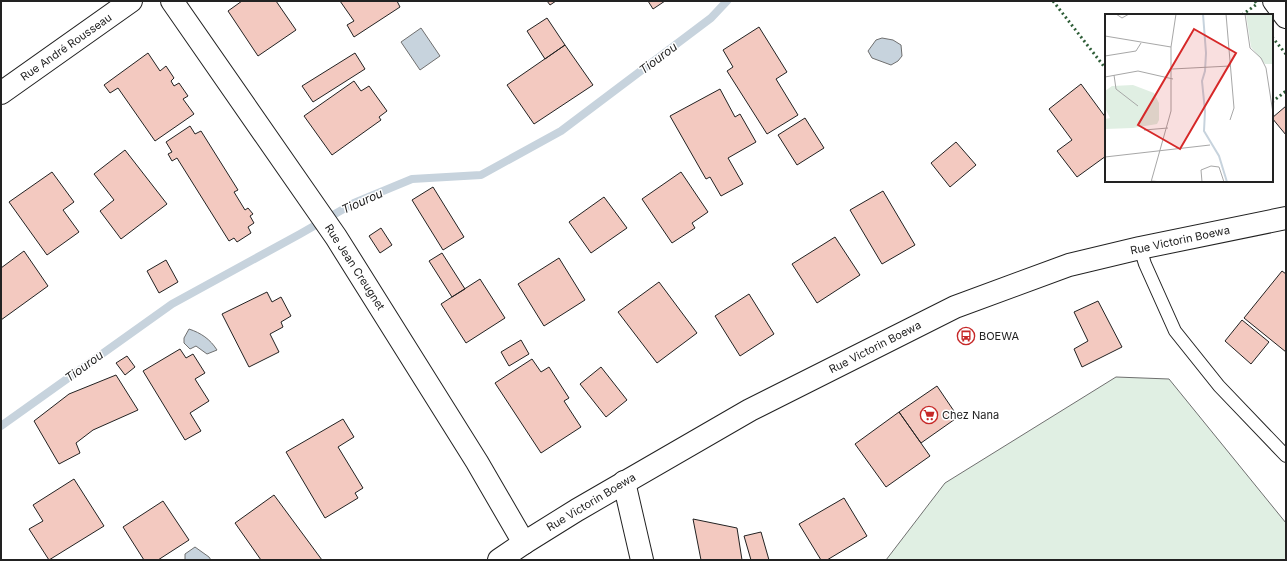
<svg xmlns="http://www.w3.org/2000/svg" width="1287" height="561" font-family="Inter,sans-serif">
  <style>
    .green { fill: #e0efe3; stroke: #6f6f6f }
    .water { fill: #c7d3dd; stroke: #6f6f6f }
    .lines { fill: none; stroke-linecap: round; stroke-linejoin: round }
    .stream { stroke: #c7d3dd; stroke-width: 8 }
    .building { fill: #f3c9c0; stroke: #222 }
    .service-casing { stroke: #222; stroke-width: 14 }
    .minor-casing { stroke: #222; stroke-width: 24 }
    .tertiary-casing { stroke: #222; stroke-width: 24 }
    .service { stroke: #fff; stroke-width: 12 }
    .minor { stroke: #fff; stroke-width: 22 }
    .tertiary { stroke: #fff; stroke-width: 22 }
    .hedge { stroke: #2f5e38; stroke-width: 3; stroke-dasharray: 2 3; stroke-linecap: butt }
    .labels { text-anchor: middle; dominant-baseline: central; stroke-width: 3; stroke-linejoin: round; paint-order: stroke }
    .street-label { font-size: 11px; fill: #222; stroke: #fff }
    .poi-label { font-size: 11px; fill: #222; stroke: #fff; text-anchor: start }
    .water-label { font-size: 12px; font-style: italic; fill: #222; stroke: #fff }
    .inset-river { fill: none; stroke: #c7d3dd; stroke-width: 2 }
    .inset-road { fill: none; stroke: #a7a7a7; stroke-width: 1 }
    .view { fill: #d62828; fill-opacity: 0.15; stroke: #d62828; stroke-width: 2 }
    .inset-edge { fill: none; stroke: #222; stroke-width: 2 }
  </style>
  <rect width="100%" height="100%" fill="#fff"/>
  <path class="green" d="M1116,377L1169,379L1286,523V560H886L945,483Z"/>
  <path class="water" d="M421,28L440,56L420,70L401,42Z
    M882,38L893,40L901,45L902,56L898,61L891,65L872,58L868,51L876,40Z
    M189,329C201,333 210,339 217,350L207,354L196,346L190,349L184,343V338Z
    M195,547L209,557L211,560H185V554Z"/>
  <g class="lines">
    <path class="stream" d="M1,426L172,304L300,234L354,203L412,179L481,175L561,131L711,18L727,1"/>
  </g>
  <path class="building" d="M242,1H276L296,30L258,56L228,11Z
    M340,1H397L400,7L354,37L347,25L354,21Z
    M547,1H556L550,5Z
    M648,1H665L653,9Z
    M547,18L565,45L545,59L527,31Z
    M759,27L787,72L776,79L798,115L767,134L727,71L733,67L723,50Z
    M565,45L593,85L534,124L507,85Z
    M148,53L160,71L166,66L174,78L171,81L174,86L179,83L188,96L183,99L194,114L155,141L118,88L110,93L104,85Z
    M355,53L365,69L313,102L302,86Z
    M354,81L361,91L369,86L387,111L379,117L381,120L332,155L304,116Z
    M1081,84L1106,118V156L1077,177L1057,151L1072,140L1049,109Z
    M720,89L735,117L740,114L756,142L728,158L743,184L721,196L710,177L706,179L670,116Z
    M1286,106V135L1272,118Z
    M805,118L824,148L797,165L778,135Z
    M190,126L195,134L201,131L238,190L234,192L245,210L248,208L253,214L250,216L254,223L248,227L251,233L237,242L234,238L229,241L177,158L172,161L168,154L172,152L166,142Z
    M956,142L976,165L950,187L931,163Z
    M125,150L167,204L121,239L100,211L114,200L94,174Z
    M52,172L74,202L63,210L79,232L47,255L9,202Z
    M681,172L708,212L692,223L695,228L672,243L642,199Z
    M433,187L464,237L443,250L412,200Z
    M883,191L915,245L882,264L850,210Z
    M604,197L627,228L591,253L569,222Z
    M381,228L392,245L380,253L369,236Z
    M835,237L860,275L817,303L792,264Z
    M24,251L48,286L1,320V268Z
    M442,253L465,289L452,297L429,261Z
    M559,258L585,300L544,326L518,284Z
    M166,260L178,282L159,293L147,271Z
    M1282,271L1286,274V352L1244,318Z
    M480,279L505,318L466,343L441,304Z
    M659,282L697,333L657,363L618,312Z
    M267,292L272,302L281,297L291,316L281,322L283,327L270,334L279,352L249,367L222,314Z
    M749,294L774,334L740,356L715,316Z
    M1098,301L1122,347L1082,367L1074,349L1088,341L1074,312Z
    M1242,320L1269,342L1251,364L1225,341Z
    M521,340L529,354L509,366L501,352Z
    M180,349L186,358L193,354L205,373L195,379L209,401L190,413L201,431L185,440L143,371Z
    M127,356L135,367L125,375L116,363Z
    M532,359L541,372L549,367L569,398L564,401L581,427L541,453L495,383Z
    M601,367L627,400L606,417L580,384Z
    M116,375L138,410L93,430L76,443L80,453L59,464L34,421L69,394Z
    M937,386L958,417L921,443L899,412Z
    M899,412L930,456L886,487L855,444Z
    M343,419L354,437L338,447L363,488L355,493L358,498L325,518L286,452Z
    M74,479L104,526L49,560L29,529L43,521L33,505Z
    M274,495L322,560H261L235,523Z
    M844,498L867,536L827,560H821L799,524Z
    M163,501L189,540L158,560H144L123,527Z
    M693,519L737,528L742,560H701Z
    M761,532L769,560H751L744,536Z"/>
  <g class="lines">
    <defs>
      <path id="service" d="M1140,248L1145,264L1175,331L1219,386L1286,456"/>
      <path id="minor" d="M172,1L336,237L477,462L524,543
        M1274,1L1286,17
        M1,93L131,1
        M624,482L642,560"/>
      <path id="tertiary" d="M499,560L524,543L577,510L750,410L955,307L1069,265L1140,248L1286,218"/>
    </defs>
    <use href="#service" class="service-casing"/>
    <use href="#minor" class="minor-casing"/>
    <use href="#tertiary" class="tertiary-casing"/>
    <use href="#service" class="service"/>
    <use href="#minor" class="minor"/>
    <use href="#tertiary" class="tertiary"/>
    <path class="hedge" d="M1053,1L1106,69
      M1242,15L1257,4L1255,1
      M1272,37L1286,54
      M1272,102L1286,91"/>
  </g>
  <defs>
    <symbol id="bus-ring" viewBox="-11 -11 22 22"><circle r="9.5" fill="#fff" stroke="#c62828" stroke-width="1.5"/><path d="M-5-6H5V4H4V6H2V4H-2V6H-4V4H-5ZM-3.5-4V0h7V-4ZM-3.5 1.2v1.5H-2V1.2ZM2 1.2v1.5H3.5V1.2Z" fill="#c62828"/></symbol>
    <symbol id="supermarket-ring" viewBox="-11 -11 22 22"><circle r="9.5" fill="#fff" stroke="#c62828" stroke-width="1.5"/><path d="M-6-5.5h2.5l.6 2H6L4.5 2H-2.5L-4.4-4H-6ZM-1.5 3.2a1.3 1.3 0 1 0 .1 0ZM3 3.2a1.3 1.3 0 1 0 .1 0Z" fill="#c62828"/></symbol>
  </defs>
  <g fill-rule="evenodd">
    <use href="#bus-ring" x="956" y="326" width="20" height="20"/>
    <use href="#supermarket-ring" x="919" y="405" width="20" height="20"/>
  </g>
  <g class="labels">
    <g class="street-label">
      <text transform="translate(66 47) rotate(-35)">Rue André Rousseau</text>
      <text transform="translate(1180 240) rotate(-12)">Rue Victorin Boewa</text>
      <text transform="translate(355 267) rotate(57)">Rue Jean Creugnet</text>
      <text transform="translate(875 347) rotate(-27)">Rue Victorin Boewa</text>
      <text transform="translate(591 502) rotate(-31)">Rue Victorin Boewa</text>
    </g>
    <g class="poi-label">
      <text x="979" y="336">BOEWA</text>
      <text x="942" y="415">Chez Nana</text>
    </g>
    <g class="water-label">
      <text transform="translate(658 58) rotate(-37)">Tiourou</text>
      <text transform="translate(362 201) rotate(-24)">Tiourou</text>
      <text transform="translate(84 366) rotate(-36)">Tiourou</text>
    </g>
  </g>
  <g transform="translate(1105 14)">
    <rect width="168" height="168" fill="#fff"/>
    <path d="M141,0H168V50H160L146,33ZM28,71L49,79L54,89V106L52,110L28,114L0,115V105L5,104L0,94V77L7,72Z" fill="#e0efe3"/>
    <path class="inset-river" d="M98,0L101,39L100,57L97,67L100,97L99,117L114,142L122,168"/>
    <path class="inset-road" d="M11,0L17,4L24,0M121,0L129,94L125,106M140,0L145,34L156,44L161,54L168,99M0,22L66,33M0,42L31,37L36,29M67,55L125,52M9,61L11,75L33,92M0,63L33,57L68,65M39,116L63,114M0,143L105,131M46,167L58,168M46,168L66,97V33L71,0M97,168L96,156L106,152L114,153L119,168"/>
    <path class="view" d="M89,15L131,39L75,135L33,111Z"/>
    <rect width="168" height="168" class="inset-edge"/>
  </g>
  <rect width="1287" height="561" fill="none" stroke="#222222" stroke-width="4"/>
</svg>
